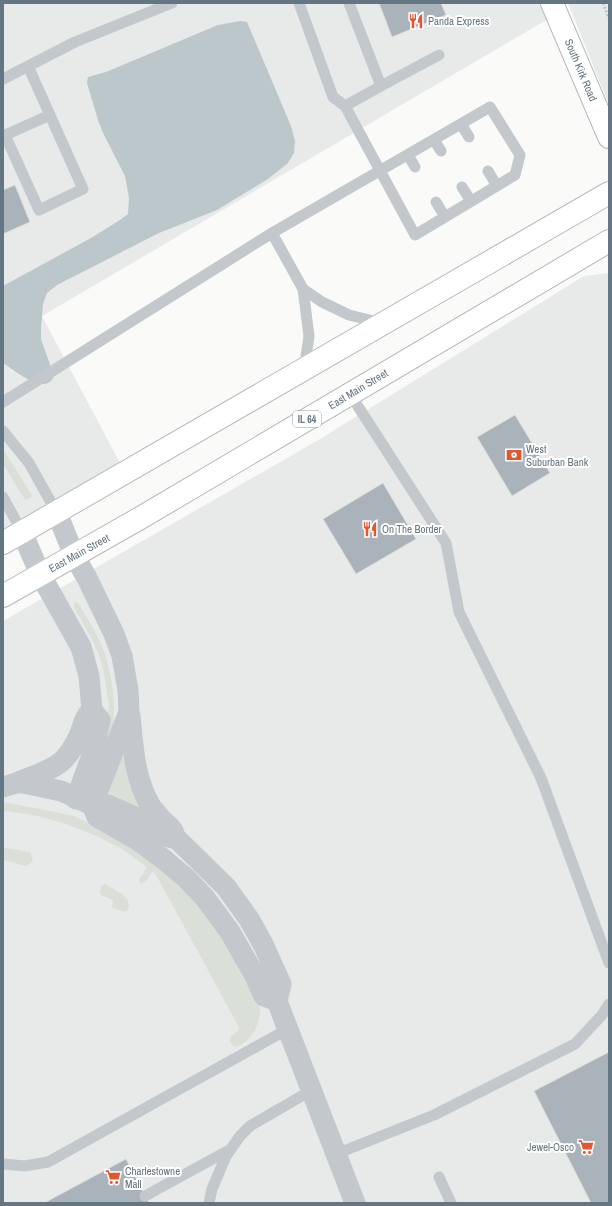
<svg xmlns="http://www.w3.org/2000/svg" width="612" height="1206" font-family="'Archivo Narrow',sans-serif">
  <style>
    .built { fill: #e8e9e9 }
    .green { fill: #dadfd7 }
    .water { fill: #bbc7cb }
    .building { fill: #aab3b9; stroke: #dcdcda }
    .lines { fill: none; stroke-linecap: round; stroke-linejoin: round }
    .secondary-casing { stroke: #b3babf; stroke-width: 24 }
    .primary-casing { stroke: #b5babe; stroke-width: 24 }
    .path { stroke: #bbbfc2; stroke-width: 2.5; stroke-dasharray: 2 2; stroke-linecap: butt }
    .lane { stroke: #c3c8cc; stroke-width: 11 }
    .street { stroke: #c3c8cc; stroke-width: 21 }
    .secondary { stroke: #fff; stroke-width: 22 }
    .primary { stroke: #fff; stroke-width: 22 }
    .labels { text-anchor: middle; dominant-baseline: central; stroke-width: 4; stroke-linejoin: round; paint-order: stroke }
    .shield { fill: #fff; stroke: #939fa8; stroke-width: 1 }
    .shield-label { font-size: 10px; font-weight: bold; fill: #657683 }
    .poi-label { font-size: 11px; fill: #657683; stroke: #fff; text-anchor: start }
    .street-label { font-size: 11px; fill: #657683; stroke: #fff }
  </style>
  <rect width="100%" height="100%" fill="#fafaf8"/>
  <path class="built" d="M3,3H541L548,19L42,316L121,465L3,531Z
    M568,3H609V105Z
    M609,273V1203H3V621L320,439L584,276Z"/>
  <path class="green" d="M3,449L31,494L32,496L30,498L26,500L24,498L3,464Z
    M76,602L78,603C87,618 97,633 103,649C113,675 116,705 112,733C111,741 109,749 107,757V730L109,704L102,663L93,641L74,607V604Z
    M120,752L126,758L152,818L106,797Z
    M3,802L40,809L74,816L101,829L175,876L212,918L256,997C257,1000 260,1005 260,1009C260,1026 251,1041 236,1047L233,1046L230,1041V1037L240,1029L155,873L152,872L147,880L141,884L139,882V879L147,868L144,865C137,860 130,854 122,849C86,829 44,814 3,811Z
    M5,848L30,852L33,860L28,865L25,866L4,860L3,859V849Z
    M105,884C114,890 137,899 126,912L112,908L113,900L101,895L100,891L102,885Z"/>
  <path class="water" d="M241,21L247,22L291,126L295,141L294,153L288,163L268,179L217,210L159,233L57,285L47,293L43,304L41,329V339L54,376C53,378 52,380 51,381C39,392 13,369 3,363V286L91,238L120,220L128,214L129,198L125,176L103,133L98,120L87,83L88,77L106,72L218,25Z"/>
  <path class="building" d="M379,3H441L446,15L392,37Z
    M15,185L30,222L3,234V190Z
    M515,415L550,473L512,496L477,437Z
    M383,483L416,539L356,574L323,519Z
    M609,1052V1203H591L534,1091Z
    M126,1159L149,1203H44Z"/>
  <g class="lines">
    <defs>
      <path id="secondary" d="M552,3L609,137"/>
      <path id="primary" d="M3,543L609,193
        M3,596L142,517L609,241"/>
    </defs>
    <use href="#secondary" class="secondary-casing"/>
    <use href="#primary" class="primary-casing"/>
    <path class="path" d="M603,3L609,19"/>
    <path class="lane" d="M299,3L333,97L345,106L381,86L349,3
      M3,79L75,42L172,3
      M381,86L439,55
      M461,124L469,137
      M5,135L39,210L83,189L28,66
      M3,136L50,115
      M434,140L441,151
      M408,155L415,167
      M488,171L497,186
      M462,187L471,201
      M436,202L445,217
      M303,289L272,233L490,107L520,155L515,175L415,235L345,106
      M304,370L309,336L303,289L322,302L349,315L382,323
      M350,394L446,543L459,612L541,778L609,963
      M3,402L272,233
      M3,431L29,463L57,513
      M3,497L22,532
      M336,1154L434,1115L575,1044L602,1015L609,1004
      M3,1164L25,1166L48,1162L288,1029
      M439,1177L451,1203
      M145,1196L231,1149
      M209,1203L212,1189L226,1156L240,1136L250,1126L312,1090"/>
    <path class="street" d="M57,513L74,555L88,580L114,634L122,656L128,690L129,712L92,805L97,817L139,841L162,858L186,878L205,898L230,932L254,974L264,996L277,1001
      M22,532L40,574L81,647L89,676L92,710L100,720L94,750L76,799
      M130,715C133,746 134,777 150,805C153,810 158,815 162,820C166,824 172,827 174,833
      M16,783C30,777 51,771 62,761C69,755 74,746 78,738C84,727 82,719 92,710
      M3,787L16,783H23L61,791L92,805H108L135,817L169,837L177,839L226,887L249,919L263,944L281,984L277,1001L355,1203"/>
    <use href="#secondary" class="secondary"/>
    <use href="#primary" class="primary"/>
  </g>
  <defs>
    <symbol id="restaurant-bare" viewBox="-9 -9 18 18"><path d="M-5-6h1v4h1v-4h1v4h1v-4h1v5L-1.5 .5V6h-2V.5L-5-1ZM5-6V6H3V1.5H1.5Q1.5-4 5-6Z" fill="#e4572e" stroke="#fff" stroke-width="2.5" paint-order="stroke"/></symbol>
    <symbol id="bank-bare" viewBox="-9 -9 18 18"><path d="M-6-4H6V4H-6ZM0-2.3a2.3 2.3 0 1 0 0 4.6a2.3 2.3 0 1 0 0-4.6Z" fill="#e4572e" stroke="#fff" stroke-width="2.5" paint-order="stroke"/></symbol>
    <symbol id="supermarket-bare" viewBox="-9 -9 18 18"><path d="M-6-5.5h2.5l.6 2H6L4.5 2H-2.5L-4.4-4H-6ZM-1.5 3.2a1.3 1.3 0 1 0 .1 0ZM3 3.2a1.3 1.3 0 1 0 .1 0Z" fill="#e4572e" stroke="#fff" stroke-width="2.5" paint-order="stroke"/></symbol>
  </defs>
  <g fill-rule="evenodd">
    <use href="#restaurant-bare" x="405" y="10" width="22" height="22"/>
    <use href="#bank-bare" x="503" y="444" width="22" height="22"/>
    <use href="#restaurant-bare" x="359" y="518" width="22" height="22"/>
    <use href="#supermarket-bare" x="575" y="1136" width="22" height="22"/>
    <use href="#supermarket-bare" x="102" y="1166" width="22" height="22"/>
  </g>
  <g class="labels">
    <rect class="shield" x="293" y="411" width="28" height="16" rx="3"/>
    <g class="shield-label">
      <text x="307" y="419">IL 64</text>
    </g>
    <g class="poi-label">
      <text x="428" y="21">Panda Express</text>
      <text x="526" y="449">West<tspan x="526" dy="13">Suburban Bank</tspan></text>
      <text x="382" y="529">On The Border</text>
      <text x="574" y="1147" text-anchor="end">Jewel-Osco</text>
      <text x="125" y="1171">Charlestowne<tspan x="125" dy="13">Mall</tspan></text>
    </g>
    <g class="street-label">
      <text transform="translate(581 70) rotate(67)">South Kirk Road</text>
      <text transform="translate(358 389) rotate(-31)">East Main Street</text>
      <text transform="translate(79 553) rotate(-29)">East Main Street</text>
    </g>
  </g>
  <rect width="612" height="1206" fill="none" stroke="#657683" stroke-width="8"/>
</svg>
